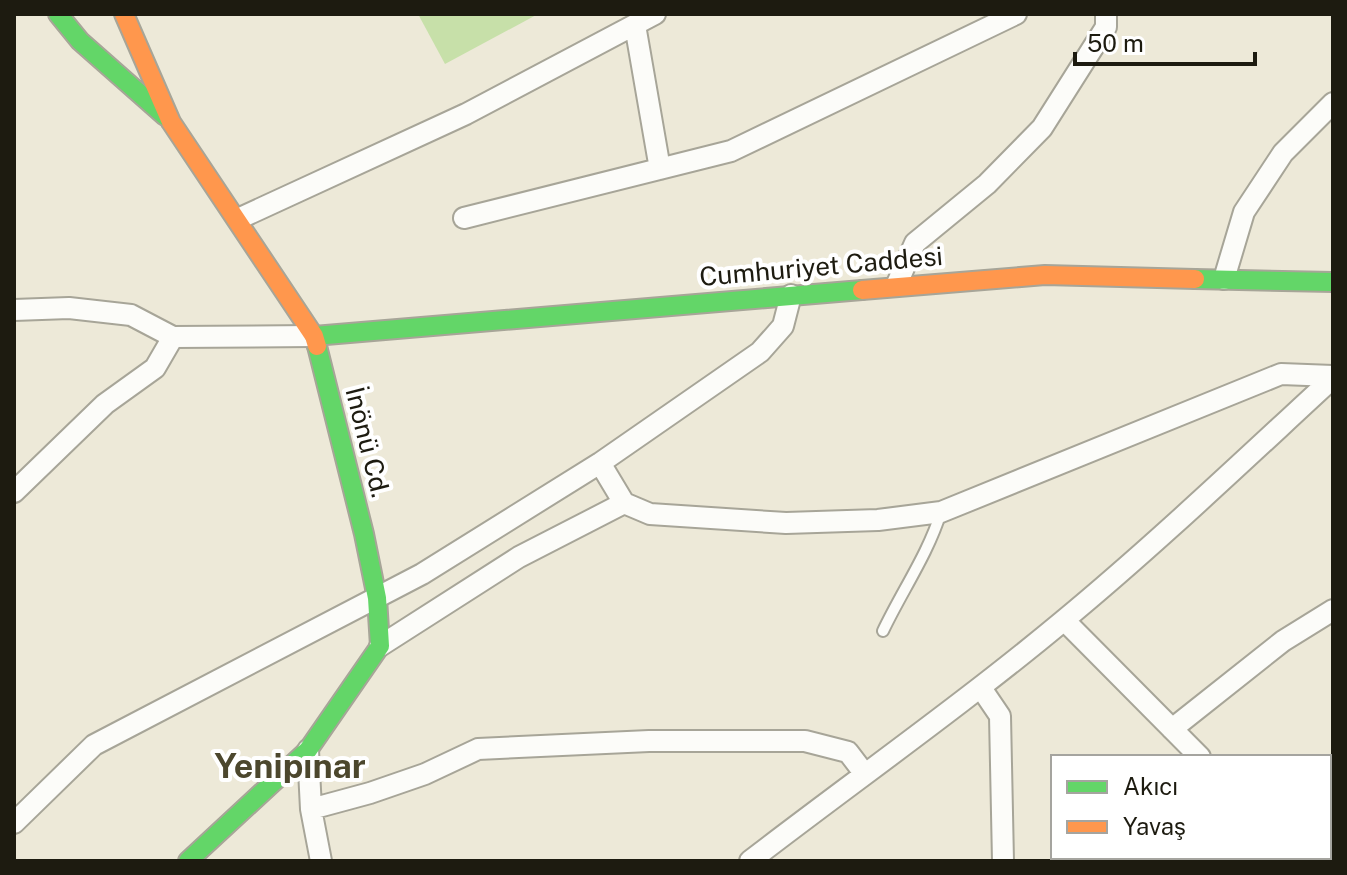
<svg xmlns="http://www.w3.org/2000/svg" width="1347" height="875" font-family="'Public Sans',sans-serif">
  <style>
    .garden { fill: #c7e0a9 }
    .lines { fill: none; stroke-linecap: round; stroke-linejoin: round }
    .lane-casing { stroke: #a7a598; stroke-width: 14 }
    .street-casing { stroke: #a7a598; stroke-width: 24 }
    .fast-casing { stroke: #a7a598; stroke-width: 22 }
    .slow-casing { stroke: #a7a598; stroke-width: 22 }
    .lane { stroke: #fcfcf9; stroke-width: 10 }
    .street { stroke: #fcfcf9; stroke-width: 20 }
    .fast { stroke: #63d668; stroke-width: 18 }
    .slow { stroke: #ff974d; stroke-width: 18 }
    .labels { text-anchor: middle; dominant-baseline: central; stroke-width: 8; stroke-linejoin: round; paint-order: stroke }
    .street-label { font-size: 26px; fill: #1d1b10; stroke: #fff }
    .district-label { font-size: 34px; font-weight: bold; fill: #4c472d; stroke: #fff }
  </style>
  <rect width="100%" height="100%" fill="#ede9d8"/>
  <path class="garden" d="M418,14H538L445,64Z"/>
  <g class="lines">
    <defs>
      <path id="lane" d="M883,631C902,591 928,554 941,512"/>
      <path id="street" d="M635,25L660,169
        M464,218L731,151L1016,14
        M238,219L466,114L655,14
        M1224,279L1244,212L1283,153L1333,103
        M896,286L915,243L987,184L1042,128L1106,27V14
        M14,310L69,308L131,315L173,337L314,336
        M600,463L624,503L650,514L786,523L878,520L941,512L1281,374L1333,376
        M14,492L105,404L155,368L173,337
        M1064,620L1200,757
        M380,646L519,557L624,503
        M981,688L1000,716L1003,861
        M1172,729L1283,641L1333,610
        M308,750L311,809L321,861
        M311,809L370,793L425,774L478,749L649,741H805L848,752L864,773
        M14,823L94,745L422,574L600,463L760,352L783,326L791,295
        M1268,857L1271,861
        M750,861C854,781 962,705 1063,621C1156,544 1244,460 1333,378"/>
      <path id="fast" d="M58,14L80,41L165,116
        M1195,279L1333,282
        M314,336L862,290
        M188,861L308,750L380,646L377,598L364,534L317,346"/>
      <path id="slow" d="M124,14L171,122L314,336L317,346
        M862,290L1045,275L1195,279"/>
    </defs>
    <use href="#lane" class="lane-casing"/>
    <use href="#street" class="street-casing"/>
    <use href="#fast" class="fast-casing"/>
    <use href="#slow" class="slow-casing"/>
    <use href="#lane" class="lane"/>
    <use href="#street" class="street"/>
    <use href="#fast" class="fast"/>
    <use href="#slow" class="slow"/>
  </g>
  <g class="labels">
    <g class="street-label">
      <text transform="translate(821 266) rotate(-5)">Cumhuriyet Caddesi</text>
      <text transform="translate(368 442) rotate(76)">İnönü Cd.</text>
    </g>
    <g class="district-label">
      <text x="290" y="766">Yenipınar</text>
    </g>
  </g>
  <rect width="1347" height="875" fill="none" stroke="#1d1b10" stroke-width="32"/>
  <rect x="1051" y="755" width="280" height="104" fill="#ffffff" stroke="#a5a49f" stroke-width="2"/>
  <rect x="1067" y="781" width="40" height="12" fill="#63d668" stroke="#a5a49f" stroke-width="2"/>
  <text x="1123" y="795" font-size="24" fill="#1d1b10">Akıcı</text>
  <rect x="1067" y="821" width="40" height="12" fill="#ff974d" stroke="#a5a49f" stroke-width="2"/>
  <text x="1123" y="835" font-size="24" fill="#1d1b10">Yavaş</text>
  <path d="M1075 52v12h180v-12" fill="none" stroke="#1d1b10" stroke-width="4"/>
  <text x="1087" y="52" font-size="24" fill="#1d1b10" stroke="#ffffff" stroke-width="6" paint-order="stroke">50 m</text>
</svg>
